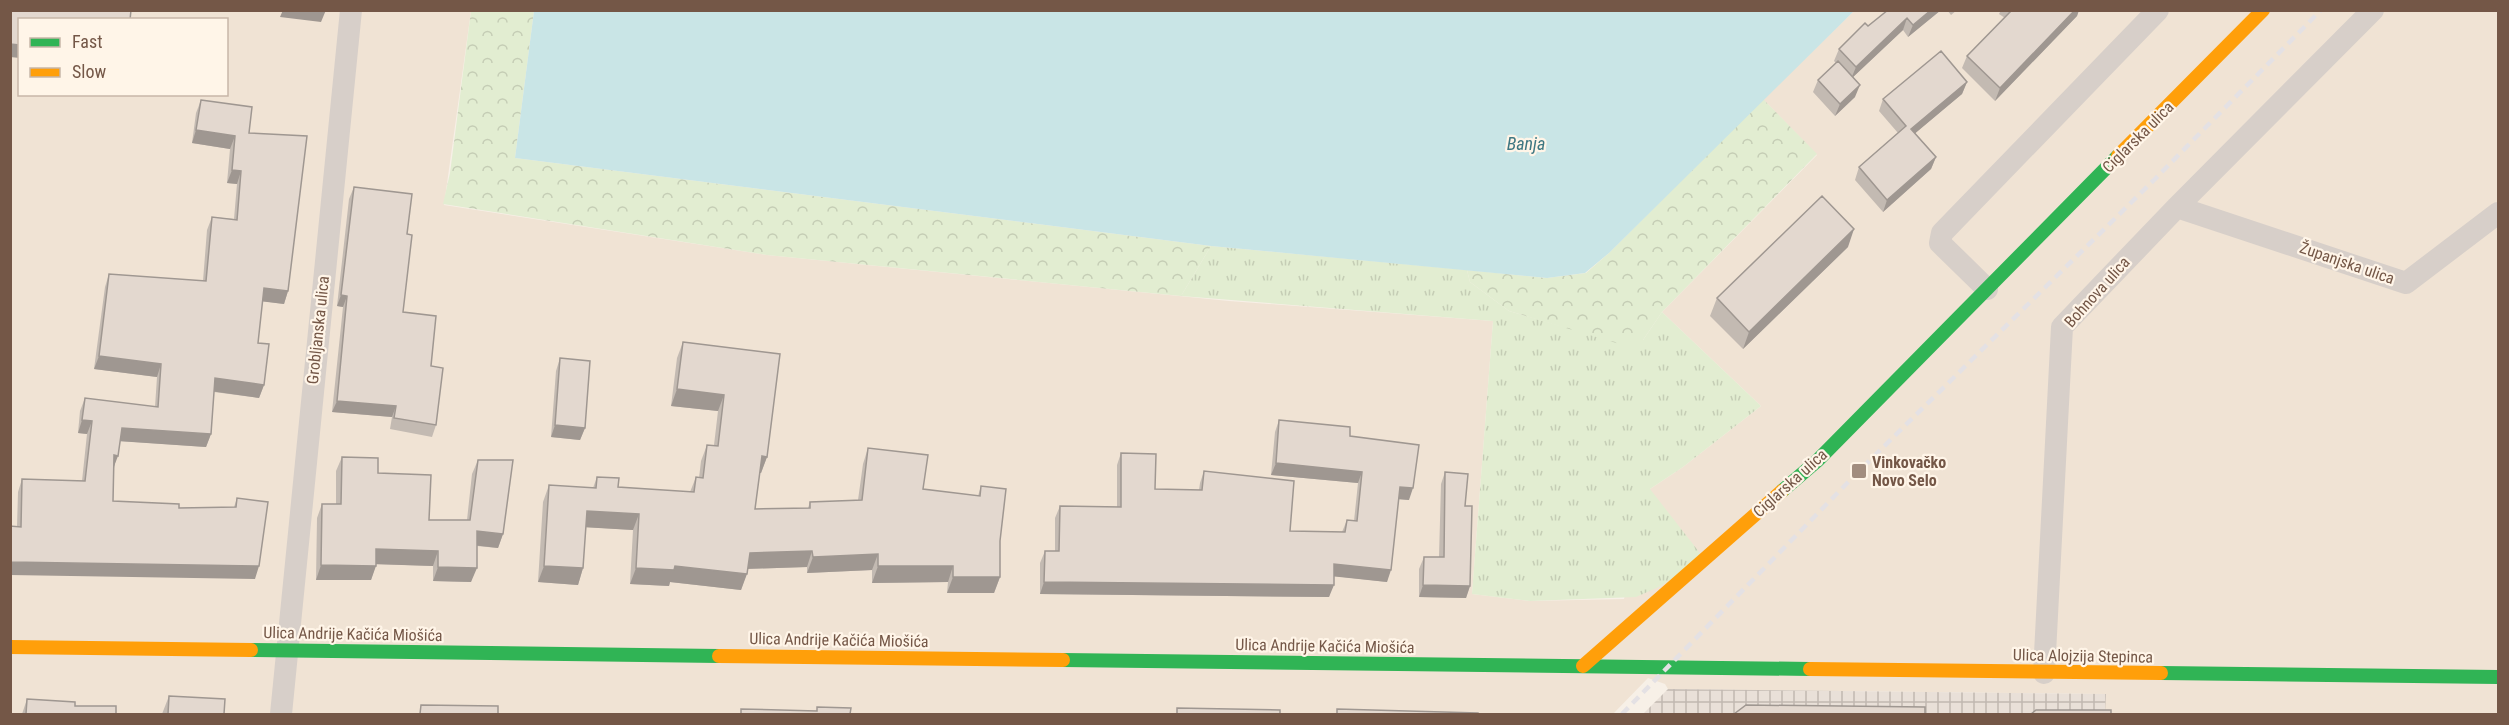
<svg xmlns="http://www.w3.org/2000/svg" width="2509" height="725" font-family="'Roboto Condensed',sans-serif">
  <style>
    .residential { fill: #f0e3d4; fill-rule: evenodd }
    .industrial { fill: url(#industrial-grid) }
    .grass { fill: url(#grass-tufts) }
    .forest { fill: url(#forest-crowns) }
    .water { fill: #c9e5e6 }
    .lines { fill: none; stroke-linecap: round; stroke-linejoin: round }
    .street { stroke: #d7cfc9; stroke-width: 22 }
    .fast { stroke: #30b455; stroke-width: 14 }
    .slow { stroke: #ff9f0a; stroke-width: 14 }
    .rail { stroke: #e4e1e4; stroke-width: 4.5; stroke-dasharray: 9 6; stroke-linecap: butt }
    .wall { fill: #c3bab2 }
    .shaded-wall { fill: #9f9791 }
    .building { fill: #e3d8cf; stroke: #9f9791; stroke-width: 1.5 }
    .poi-dot { fill: #a28d7f; stroke: #fff5e8; stroke-width: 2 }
    .labels { text-anchor: middle; dominant-baseline: central; stroke-width: 4.5; stroke-linejoin: round; paint-order: stroke }
    .street-label { font-size: 16px; fill: #745747; stroke: #fff5e8 }
    .poi-label { font-size: 16px; font-weight: bold; fill: #745747; stroke: #fff5e8; text-anchor: start }
    .water-label { font-size: 18px; font-style: italic; fill: #3e7782; stroke: #fff5e8 }
  </style>
  <defs>
    <pattern id="industrial-grid" width="8" height="8" patternUnits="userSpaceOnUse" patternTransform="scale(1.5)"><rect width="8" height="8" fill="#e9e0d8"/><path d="M0 4h8M4 0v8" fill="none" stroke="#c1b8b1"/></pattern>
    <pattern id="grass-tufts" width="24" height="20" patternUnits="userSpaceOnUse" patternTransform="scale(1.5)"><rect width="24" height="20" fill="#e2edd1"/><path d="M3 7l-1-3M5 7V3M7 7l1-3M15 17l-1-3M17 17v-4M19 17l1-3" fill="none" stroke="#c5cdb5"/></pattern>
    <pattern id="forest-crowns" width="20" height="18" patternUnits="userSpaceOnUse" patternTransform="scale(1.5)"><rect width="20" height="18" fill="#e2edd1"/><path d="M2 6a3 3 0 1 1 6 0M12 15a3 3 0 1 1 6 0" fill="none" stroke="#c5cdb5"/></pattern>
  </defs>
  <rect width="100%" height="100%" fill="#f7f0e7"/>
  <path class="residential" d="M10,11H471L444,205L767,255L1229,301L1493,321L1472,594L1530,601L1624,599L1650,489L1683,467L1761,406L1662,312L1817,155L1763,99L1854,11H2498V714H2105V694L1668,689L1665,684L1648,678L1613,714H11ZM20,20H226V94H20Z"/>
  <path class="industrial" d="M1668,689L2106,694L2105,714H1643Z"/>
  <path class="grass" d="M1211,246L1467,270L1470,282L1509,311L1561,326L1643,340L1662,312L1761,406L1683,467L1650,489L1703,557L1661,586L1636,597L1530,601L1472,594L1493,321L1181,296Z"/>
  <path class="forest" d="M471,11H534L515,158L1211,246L1181,296L767,255L443,204L450,173Z
    M1763,99L1817,154L1662,312L1643,340L1623,345L1509,311L1470,282L1467,270L1547,278L1586,273L1609,253Z"/>
  <path class="water" d="M534,11V10L1854,11L1609,253L1585,273L1547,278L1211,246L515,158Z"/>
  <g class="lines">
    <path class="street" d="M2177,207L2406,283L2498,213
      M1987,289L1940,243L1942,233L2158,10
      M2044,673L2062,327L2177,207L2373,10
      M281,714L351,10"/>
    <path class="fast" d="M1782,491L1817,461L2118,156
      M251,650L719,656
      M1063,660L1810,669
      M2161,673L2498,677"/>
    <path class="slow" d="M2118,156L2263,10
      M10,647L251,650
      M719,656L1063,660
      M1583,666L1782,491
      M1810,669L2161,673"/>
    <path class="rail" d="M1622,714L1859,471L2154,180L2321,10"/>
  </g>
  <path class="wall" d="M1941,10L1908,37L1903,30L1853,77L1855,97L1835,116L1813,92L1818,80L1836,63L1834,61L1839,49L1868,26Z
    M1947,10H1957L1951,15Z
    M2001,10H2079L2077,16L1995,101L1962,68L1967,56L2005,18L1999,14Z
    M1967,82L1962,94L1915,133L1936,157L1931,169L1883,212L1855,180L1859,167L1898,133L1879,111L1883,99Z
    M201,100L249,133L288,291L284,304L262,301L258,343L264,385L259,398L214,392L211,434L206,447L120,441L114,468L113,501L179,508L234,507L237,498L255,579L17,527L18,492L22,479L82,481L87,434L78,433L80,411L85,398L155,407L157,377L94,369L105,287L109,274L203,281L207,230L212,217L234,219L237,184L227,183L230,149L192,143L196,113Z
    M354,187L407,234L403,312L431,366L436,425L432,437L390,429L392,417L332,412L343,307L337,306L349,199Z
    M1848,247L1743,349L1710,316L1717,298Z
    M683,342L780,354L767,457L761,473L760,472L755,509L808,508L810,502L858,500L863,464L868,448L923,489L978,496L981,486L1000,541V577L994,593H947L948,582L872,583V570L807,573V567L748,569L741,590L670,582L669,586L630,584L633,530L586,527L583,568L578,585L538,582L543,502L549,485L593,488L597,477L618,487L690,492L696,477L699,478L701,461L707,445H714L718,411L671,406L677,358Z
    M560,358L585,428L580,440L551,437L556,371Z
    M1279,420L1350,436L1409,500L1399,499L1387,582L1334,576L1329,597L1040,594V563L1045,551H1055V518L1060,506L1117,507V465L1121,453L1155,489L1199,490L1200,483L1204,471L1290,531L1342,532L1347,520L1354,521L1358,483L1271,475L1275,432Z
    M342,457L378,473L429,520H467L472,474L478,460L503,534L498,548L477,546L471,582L433,581V566L376,564L371,580H316L317,518L322,504H336V471Z
    M1445,472L1465,506L1470,586L1466,598L1419,597V569L1424,557H1439L1441,484Z
    M169,696L224,714H162Z
    M27,699L75,706L116,714H22Z"/>
  <path class="shaded-wall" d="M283,10H326L321,22L280,17Z
    M1931,10H1941L1908,37L1913,25Z
    M2075,10H2079L2077,16L1995,101L2000,88Z
    M1907,18L1903,30L1851,79L1856,67Z
    M10,44L20,45V58L10,57Z
    M1967,82L1962,94L1906,141L1911,129Z
    M1860,85L1855,97L1835,116L1840,104Z
    M196,130L235,136L230,149L192,143Z
    M1936,157L1931,169L1883,212L1887,200Z
    M232,170L241,171L237,184L227,183Z
    M1854,229L1848,247L1743,349L1749,332Z
    M264,288L288,291L284,304L259,301Z
    M341,295L347,296L343,307L337,306Z
    M99,356L161,364L157,377L94,369Z
    M215,378L264,385L259,398L210,391Z
    M677,389L724,395L718,411L671,406Z
    M337,401L396,406L392,417L332,412Z
    M82,420L92,421L87,434L78,433Z
    M555,425L585,428L580,440L551,437Z
    M122,428L211,434L206,447L117,441Z
    M114,455L118,456L113,469Z
    M762,456L767,457L761,473L756,472Z
    M1276,463L1362,472L1358,483L1271,475Z
    M1400,487L1413,488L1409,500L1396,499Z
    M587,511L639,514L633,530L581,527Z
    M477,531L503,534L498,548L472,545Z
    M376,549L438,551L433,566L371,564Z
    M812,551L807,567L744,569L750,553Z
    M878,554L872,570L807,573L813,557Z
    M10,562L259,566L255,579L10,575Z
    M1334,564L1391,570L1387,582L1330,576Z
    M321,565L376,566L371,580H316Z
    M544,566L583,568L578,585L538,582Z
    M675,566L747,574L741,590L670,582L669,586L630,584L636,568Z
    M878,566H953L948,582L872,583Z
    M438,567L477,568L471,582L433,581Z
    M953,577H1000L994,593H947Z
    M1044,582L1334,585L1329,597L1040,594Z
    M1423,585L1470,586L1466,598L1419,597Z"/>
  <path class="building" d="M10,10H131L130,20H20V45L10,44Z
    M1888,10H1931L1913,25L1907,18L1856,67L1839,49L1865,23L1868,26Z
    M2012,10H2075L2000,88L1967,56Z
    M1941,51L1967,82L1911,129L1936,157L1887,200L1859,167L1906,126L1883,99Z
    M1838,61L1860,85L1840,104L1818,80Z
    M201,100L252,107L249,133L307,136L288,291L264,288L258,343L269,344L264,385L215,378L211,434L122,428L118,456L114,455L113,501L179,504V508L236,507L237,498L268,502L259,566L10,562V526L21,527L22,479L85,481L92,421L82,420L85,398L158,407L161,364L99,356L109,274L206,281L212,217L237,220L241,171L232,170L235,136L196,130Z
    M354,187L412,194L407,234L412,235L403,312L436,316L431,366L443,368L436,425L394,418L396,406L337,401L347,296L341,295Z
    M1822,196L1854,229L1749,332L1717,298Z
    M683,342L780,354L767,457L762,456L755,509L810,508V502L862,500L868,448L928,455L923,489L980,496L981,486L1006,489L1000,541V577H953V566H878V554L813,557L812,551L750,553L747,574L675,566L674,570L636,568L639,514L587,511L583,568L544,566L549,485L596,488L597,477L619,478L618,487L694,492L696,477L703,478L707,445L718,446L724,395L677,389Z
    M560,358L590,361L585,428L555,425Z
    M1279,420L1350,427V436L1419,445L1413,488L1400,487L1391,570L1334,564V585L1044,582L1045,551H1059L1060,506L1121,507V453L1156,454L1155,489L1202,490L1204,471L1294,481L1290,531L1345,532L1347,520L1357,521L1362,472L1276,463Z
    M342,457L378,458V473L431,475L429,520H470L478,460H513L503,534L477,531V568L438,567V551L376,549V566L321,565L322,504H341Z
    M1445,472L1468,474L1465,506H1472L1470,586L1423,585L1424,557H1444Z
    M169,696L225,699L224,714H168Z
    M27,699L75,702V706H116V714H26Z
    M421,705L498,706V714H420Z
    M1746,705L1925,707V714H1734Z
    M817,707L851,708L850,714H741V709L817,711Z
    M1177,708L1280,710V714H1177Z
    M1337,709L1478,713V714H1337Z
    M2036,710H2111V714H2031Z"/>
  <rect class="poi-dot" x="1851" y="463" width="16" height="16" rx="3"/>
  <g class="labels">
    <g class="street-label">
      <text transform="translate(2138 137) rotate(-45)">Ciglarska ulica</text>
      <text transform="translate(2347 263) rotate(19)">Županjska ulica</text>
      <text transform="translate(2097 292) rotate(-48)">Bohnova ulica</text>
      <text transform="translate(318 330) rotate(-84)">Grobljanska ulica</text>
      <text transform="translate(1790 483) rotate(-42)">Ciglarska ulica</text>
      <text transform="translate(353 634) rotate(1)">Ulica Andrije Kačića Miošića</text>
      <text transform="translate(839 640) rotate(1)">Ulica Andrije Kačića Miošića</text>
      <text transform="translate(1325 646) rotate(1)">Ulica Andrije Kačića Miošića</text>
      <text transform="translate(2083 656) rotate(1)">Ulica Alojzija Stepinca</text>
    </g>
    <g class="poi-label">
      <text x="1872" y="462">Vinkovačko<tspan x="1872" dy="18">Novo Selo</tspan></text>
    </g>
    <g class="water-label">
      <text x="1526" y="143">Banja</text>
    </g>
  </g>
  <rect width="2509" height="725" fill="none" stroke="#745747" stroke-width="24"/>
  <rect x="18" y="18" width="210" height="78" fill="#fff5e8" stroke="#c7b6a8" stroke-width="1.5"/>
  <rect x="30" y="38" width="30" height="9" fill="#30b455" stroke="#c7b6a8" stroke-width="1.5"/>
  <text x="72" y="48" font-size="18" fill="#745747">Fast</text>
  <rect x="30" y="68" width="30" height="9" fill="#ff9f0a" stroke="#c7b6a8" stroke-width="1.5"/>
  <text x="72" y="78" font-size="18" fill="#745747">Slow</text>
</svg>
